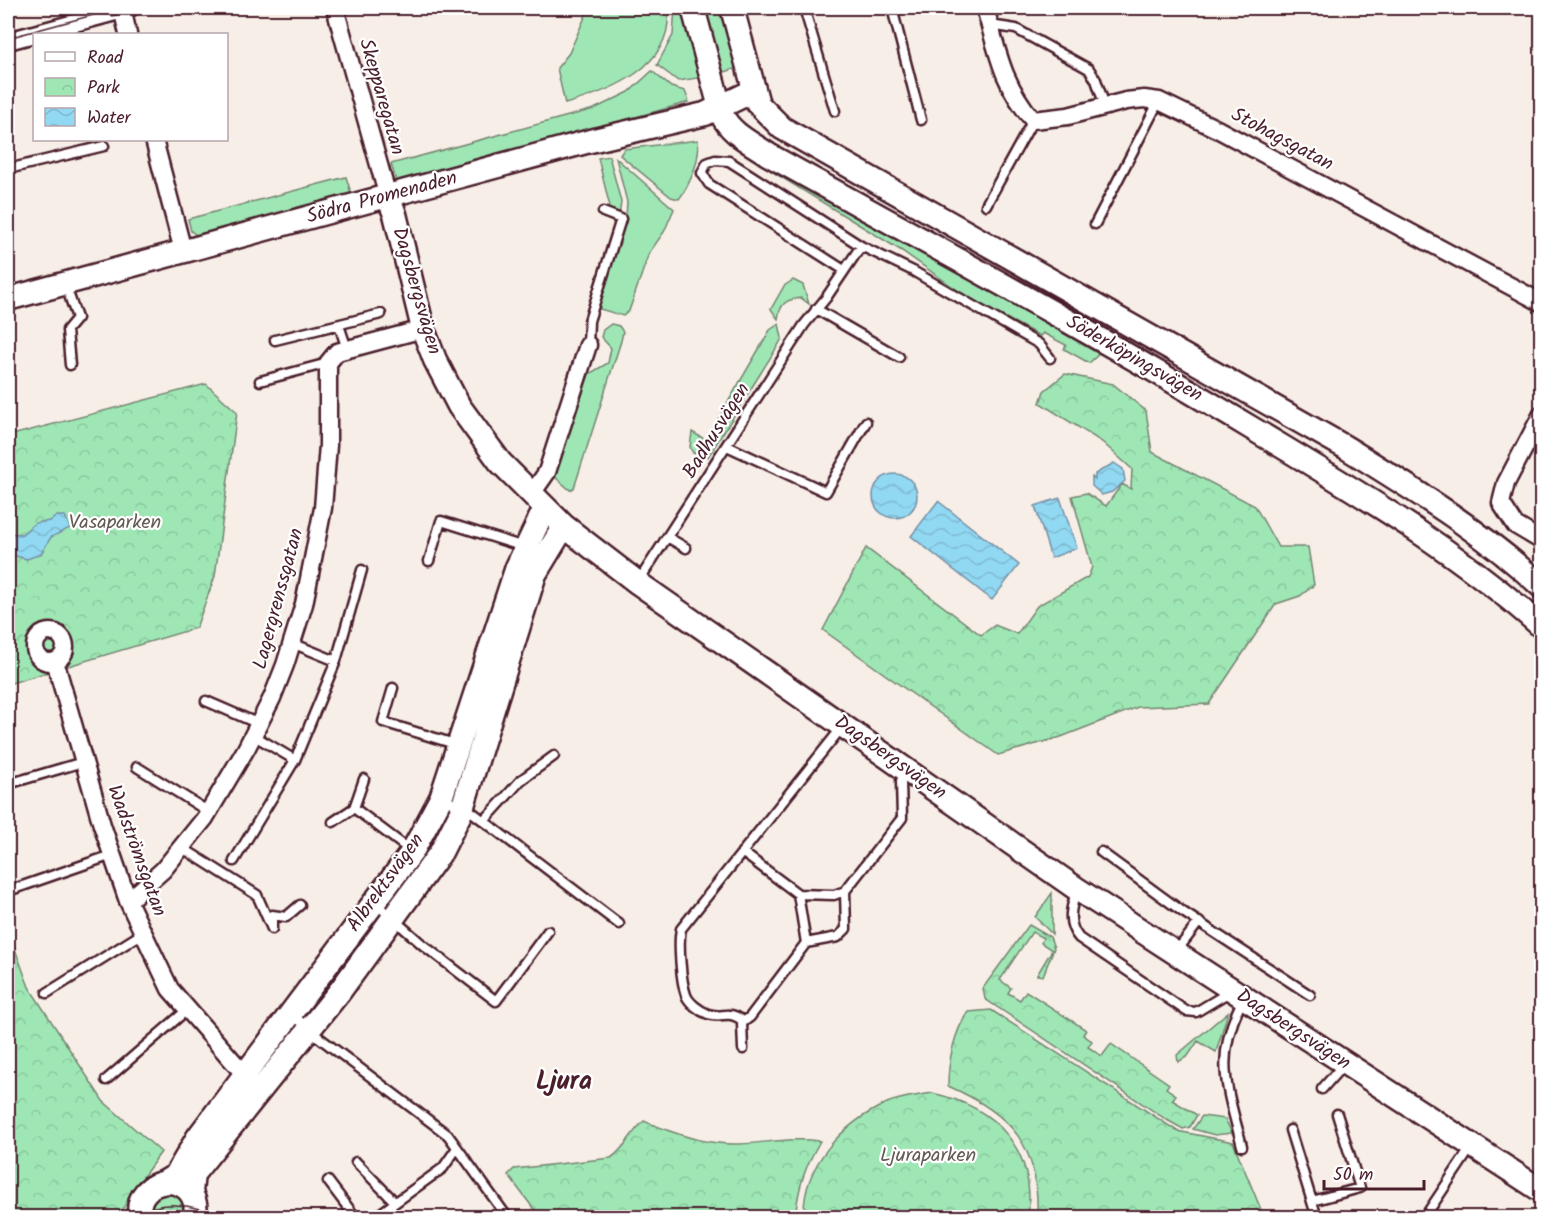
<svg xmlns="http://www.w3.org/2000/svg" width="1549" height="1225" font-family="Kalam,sans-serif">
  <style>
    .grass { fill: #9ee7b5; stroke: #748370; stroke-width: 1.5 }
    .park { fill: url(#park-crowns); stroke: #748370; stroke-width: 1.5 }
    .water { fill: url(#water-waves); stroke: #758ea3; stroke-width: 1.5 }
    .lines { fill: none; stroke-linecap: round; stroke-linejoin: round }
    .lane-casing { stroke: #4a1f2b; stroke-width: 13 }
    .street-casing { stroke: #4a1f2b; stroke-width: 21 }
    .secondary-casing { stroke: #4a1f2b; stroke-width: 27 }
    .lane { stroke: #fff; stroke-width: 8 }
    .street { stroke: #fff; stroke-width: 16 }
    .secondary { stroke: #fff; stroke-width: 22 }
    .tram { stroke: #4a1f2b; stroke-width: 1.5 }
    .labels { text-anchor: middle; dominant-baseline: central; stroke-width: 4.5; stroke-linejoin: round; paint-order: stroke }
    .street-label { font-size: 20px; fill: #4a1f2b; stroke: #fff }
    .park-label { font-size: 20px; fill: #635b54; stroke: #fff }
    .district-label { font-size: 26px; font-weight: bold; fill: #4a1f2b; stroke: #fff }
  </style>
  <defs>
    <pattern id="park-crowns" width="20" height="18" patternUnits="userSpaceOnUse" patternTransform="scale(1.5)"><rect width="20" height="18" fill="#9ee7b5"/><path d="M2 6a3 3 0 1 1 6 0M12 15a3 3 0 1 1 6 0" fill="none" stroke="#8ac69c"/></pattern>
    <pattern id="water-waves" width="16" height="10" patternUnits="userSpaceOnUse" patternTransform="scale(1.5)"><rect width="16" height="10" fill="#91d8f3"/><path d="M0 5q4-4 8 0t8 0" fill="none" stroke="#7fb9d0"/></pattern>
  </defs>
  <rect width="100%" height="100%" fill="#f7efe7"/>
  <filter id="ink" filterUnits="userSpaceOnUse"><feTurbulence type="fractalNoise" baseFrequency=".0167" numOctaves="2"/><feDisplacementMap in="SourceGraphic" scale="12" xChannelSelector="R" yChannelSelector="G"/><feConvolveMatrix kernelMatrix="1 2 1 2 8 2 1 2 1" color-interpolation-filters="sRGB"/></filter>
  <g filter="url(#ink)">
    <path class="grass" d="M589,8H668C674,67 611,91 565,104L557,68L569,53Z
      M675,8H685L704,77L678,81L657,65L673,35Z
      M700,8H723L737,68L719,74Z
      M652,71L671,87L685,91L689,102L397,184L391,164L594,109L629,92Z
      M698,140C701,158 690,185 679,199L671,197L620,155L624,149Z
      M609,156L621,202L619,217L608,211L609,203L598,158Z
      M616,158L674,209L664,232L649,253L629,311L623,316L600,309L599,302L626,217L627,202Z
      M765,160L1099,354L1089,363L1064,349L1066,345L1043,333L1040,336L970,299L902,251L771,171Z
      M346,177L352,196L199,237L191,231L188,219Z
      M793,280L803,285L809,304L801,298C786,299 780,304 778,319L771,309L784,286Z
      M611,324L619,326L623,332L621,341L574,488L570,490L555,477L589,374L608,363L611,348L601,337L603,330Z
      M779,324L782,338L779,344L708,457L693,453L690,447L692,432L706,440L770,330Z
      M1052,893V934L1035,917Z
      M1228,1012L1216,1052L1198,1041L1188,1056L1178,1062L1177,1055Z
      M1202,1116L1225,1119L1232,1133L1215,1135L1193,1129Z"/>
    <path class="park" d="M1065,374L1113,384L1146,411L1152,452L1255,506L1278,547H1308L1314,585L1300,596L1276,604L1209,704L1138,707L1061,737L998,755L823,630L866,548L981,635L995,625L1017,634L1037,606L1088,577L1092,567L1072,496L1086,493L1106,506L1122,484L1131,489L1132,469L1102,442L1040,403L1044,391Z
      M206,384L237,412L215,576L196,628L8,684V436Z
      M1029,925L1050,937L1054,948L1043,976L1037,975L1052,950L1041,943L1043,938L1032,932L1000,980L1011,988L1008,993L1020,1000L1026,991L1086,1030L1083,1035L1092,1041L1088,1047L1102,1056L1111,1044L1169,1084L1166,1088L1176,1095L1172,1100L1197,1115L1190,1127L1183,1129L1167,1120L985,999L983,988Z
      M8,930L29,987L103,1101L161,1152L132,1192L119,1217H8Z
      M991,1010L1177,1131L1233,1142L1264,1217H1037C1040,1146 1012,1114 948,1086C948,1062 954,1032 968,1012Z
      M932,1093C997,1107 1036,1150 1028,1217H804C802,1165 842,1124 887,1103C901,1097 917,1096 932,1093Z
      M644,1121C675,1134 706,1145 740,1144C767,1143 793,1137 820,1141C804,1169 799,1185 795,1217H540L508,1175L514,1169L611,1158C625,1149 631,1132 644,1121Z
      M160,1189L183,1198L184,1208L178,1217L159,1218L154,1213L151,1202Z"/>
    <path class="water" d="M1114,463L1123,469L1125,481L1112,492L1102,495L1092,486V477L1095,479V474Z
      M873 496a22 22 0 1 1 44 0a22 22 0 1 1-44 0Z
      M1060,498L1077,548L1051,558L1035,506Z
      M938,501L1019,565L992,600L911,536Z
      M57,516H65L70,528L51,537L41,554L27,559L8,554V533L22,534L35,523L50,521Z"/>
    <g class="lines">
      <defs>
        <path id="lane" d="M804,8L835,111
          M892,8L921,120
          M990,25L1016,29L1089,69L1096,80L1105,106
          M8,169L104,146
          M986,205L1033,120
          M1095,224L1159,101
          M861,246L913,271L1039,344L1050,358
          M65,284L77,318L67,330L70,365
          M816,309L899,357
          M339,325L347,349
          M275,340L381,314
          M588,345L589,321L621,219L603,212
          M260,381L328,363
          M727,446L826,492L866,422
          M669,538L686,548
          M429,561L441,521L524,547
          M638,582L804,325L826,298L861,246L729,161L715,160L707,163L702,173L709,184L844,270
          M292,643L336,661
          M393,688L383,722L458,745
          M206,701L259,724
          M253,735L295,760
          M137,767L209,812
          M364,779L354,808L411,851
          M8,784L83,762
          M441,798L472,812L619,924
          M484,821L521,780L554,756
          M333,822L354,808
          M181,847L257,895L272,929V915L286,917L300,905
          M742,852L798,894L834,895L845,891
          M1101,852L1183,912L1310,995
          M234,861L295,760L336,661L362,570
          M1077,889C1071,907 1066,923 1079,938L1186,1011L1196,1012L1231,991
          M8,891L112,855
          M798,894L806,943
          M375,903L423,945L496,1001L548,931
          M1175,953L1199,922
          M47,993L143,933
          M292,1014L317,1036L448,1135L508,1218
          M743,1021C728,1009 723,1019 708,1014C700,1011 689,1003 686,995C681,981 678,944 681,929L843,726
          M743,1049L742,1023L750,1017L806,943L838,937L846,929L845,891L902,818L901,781
          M106,1080L188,1009
          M1322,1089L1344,1064
          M1290,1130L1317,1218
          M1242,1146C1227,1087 1213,1058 1243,999
          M356,1162L395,1202
          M328,1181L356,1218
          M1312,1201L1360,1188L1337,1114
          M374,1218L443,1168L457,1148
          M1424,1218L1472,1146"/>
        <path id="street" d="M122,8L128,34
          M335,8L388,197
          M985,8C998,53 1002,83 1033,120L1068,116L1126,101L1144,99L1159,101L1219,130L1542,303
          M8,41L130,8
          M154,140L183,251
          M1542,414L1506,483L1501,503L1515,525L1542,541
          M531,495L547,472L588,345
          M35 647a15 15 0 1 1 30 0a15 15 0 1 1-30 0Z
          M55,661L102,825L128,901L170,989L252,1083
          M128,901L163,870L205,818L246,749L272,698L285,665L304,604L323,508L328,445V363L337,352L423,329"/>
        <path id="secondary" d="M693,8L722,115C731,134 752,143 769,155C931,245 1094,333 1253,429C1354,490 1453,547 1542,627
          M732,8L758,104L782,128L1345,447C1413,489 1483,532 1542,587
          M388,197L395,214L423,329L435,360L459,406L500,462L564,526L638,583L1077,889L1542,1191
          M8,299L590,141L705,114L753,91
          M163,1183L176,1175L198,1137L412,852L441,798L517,567L545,508
          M191,1192L193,1174L340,991L441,852L461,812L535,574L564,526
          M140,1218C131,1173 203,1168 195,1218"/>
      </defs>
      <use href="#lane" class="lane-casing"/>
      <use href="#street" class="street-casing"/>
      <use href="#secondary" class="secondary-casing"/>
      <use href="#lane" class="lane"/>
      <use href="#street" class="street"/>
      <use href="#secondary" class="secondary"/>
      <path class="tram" d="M112,16L142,8
        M8,38L119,8
        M163,1213H183L200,1218
        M128,1218C158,1200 191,1201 221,1218"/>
    </g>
  </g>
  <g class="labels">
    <g class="street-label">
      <text transform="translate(381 97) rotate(74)">Skepparegatan</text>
      <text transform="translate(1282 140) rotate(28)">Stohagsgatan</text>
      <text transform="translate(382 198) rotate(-15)">Södra Promenaden</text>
      <text transform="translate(416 291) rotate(74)">Dagsbergsvägen</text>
      <text transform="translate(1134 359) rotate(30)">Söderköpingsvägen</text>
      <text transform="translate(717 431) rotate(-58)">Badhusvägen</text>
      <text transform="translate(279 599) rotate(-75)">Lagergrenssgatan</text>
      <text transform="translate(890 758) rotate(35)">Dagsbergsvägen</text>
      <text transform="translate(136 851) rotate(70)">Wadströmsgatan</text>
      <text transform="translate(386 883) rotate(-54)">Albrektsvägen</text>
      <text transform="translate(1293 1030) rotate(33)">Dagsbergsvägen</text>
    </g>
    <g class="park-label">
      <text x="115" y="523">Vasaparken</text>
      <text x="928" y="1156">Ljuraparken</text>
    </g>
    <g class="district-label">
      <text x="564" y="1082">Ljura</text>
    </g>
  </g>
  <rect width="1549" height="1225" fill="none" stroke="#fff" stroke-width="30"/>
  <rect x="15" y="15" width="1519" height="1195" fill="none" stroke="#4a1f2b" stroke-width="2" filter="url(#ink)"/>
  <rect x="33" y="33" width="195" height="108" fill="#ffffff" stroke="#b7a5aa" stroke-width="1.5"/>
  <rect x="45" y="52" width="30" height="9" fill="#ffffff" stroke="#b7a5aa" stroke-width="1.5"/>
  <text x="87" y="63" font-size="18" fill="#4a1f2b">Road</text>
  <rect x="45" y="78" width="30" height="18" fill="url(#park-crowns)" stroke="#b7a5aa" stroke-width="1.5"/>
  <text x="87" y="93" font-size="18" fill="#4a1f2b">Park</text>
  <rect x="45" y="108" width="30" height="18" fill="url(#water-waves)" stroke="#b7a5aa" stroke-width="1.5"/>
  <text x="87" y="123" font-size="18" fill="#4a1f2b">Water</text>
  <path d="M1324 1180v9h100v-9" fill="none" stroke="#4a1f2b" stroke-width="3"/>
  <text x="1333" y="1180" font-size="18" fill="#4a1f2b" stroke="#ffffff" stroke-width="4.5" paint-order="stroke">50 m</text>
</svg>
